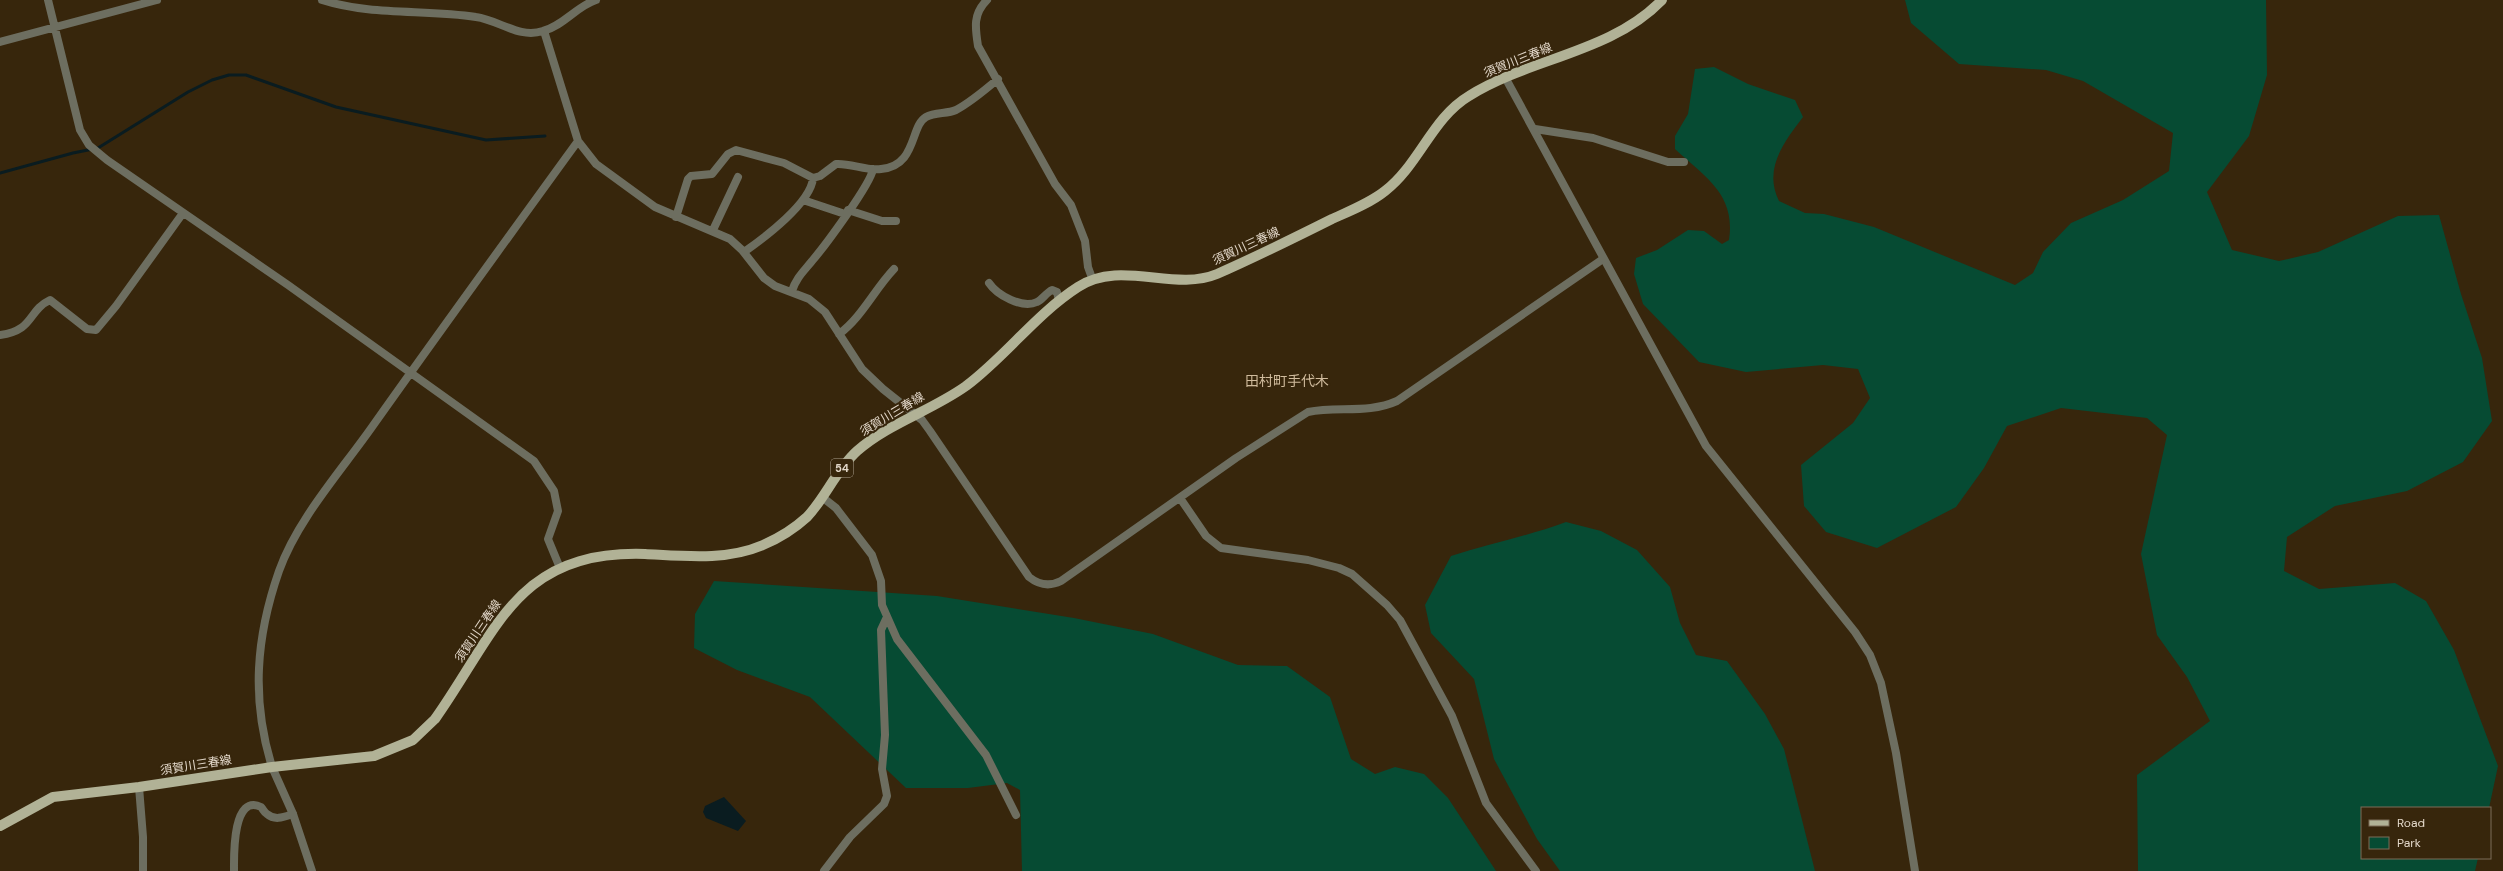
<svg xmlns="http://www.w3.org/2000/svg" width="2503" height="871" font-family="'DM Sans','Noto Sans JP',sans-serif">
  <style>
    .green { fill: #064b33 }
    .water { fill: #0a1c20 }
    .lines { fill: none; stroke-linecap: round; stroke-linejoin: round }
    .stream { stroke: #0a1c20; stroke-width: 3 }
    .minor { stroke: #6d6e60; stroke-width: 8 }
    .tertiary { stroke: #6d6e60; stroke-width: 8 }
    .primary { stroke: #b1b296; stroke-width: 10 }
    .labels { text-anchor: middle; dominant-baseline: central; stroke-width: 4; stroke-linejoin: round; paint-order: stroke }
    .shield { fill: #37260c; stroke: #afa391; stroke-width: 1 }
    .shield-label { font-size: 11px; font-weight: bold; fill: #e3d8ca }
    .street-label { font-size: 12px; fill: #e3d8ca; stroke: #37260c }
    .quarter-label { font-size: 14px; fill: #d0bb9d; stroke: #37260c }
  </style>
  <rect width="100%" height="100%" fill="#37260c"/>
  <path class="green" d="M1905,0H2266L2267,75L2249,136L2207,192L2232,250L2279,261L2318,252L2398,216L2439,215L2461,294L2482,358L2492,421L2463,462L2407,491L2335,506L2287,537L2284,571L2319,589L2395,583L2426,601L2454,650L2498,766L2489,808H2362V858H2478L2475,871H2138L2137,775L2210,721L2187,677L2157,635L2141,554L2167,435L2147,418L2061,408L2007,426L1984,468L1956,507L1877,548L1826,532L1804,506L1801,465L1853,423L1870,398L1858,369L1823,365L1746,372L1699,362L1643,304L1634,274L1636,258L1657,250L1688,230L1704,231L1722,244L1729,240C1736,194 1705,177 1675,149V136L1688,114L1695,69L1714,67L1748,84L1795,100L1803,117C1784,142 1763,169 1779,201L1805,213L1824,214L1874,227L2015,285L2033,273L2043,252L2071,223L2123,200L2169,171L2173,133L2083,81L2046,70L1959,64L1911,23Z
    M1566,522L1601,531L1637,550L1670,587L1680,623L1696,655L1727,661L1765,714L1784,749L1815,871H1560L1537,839L1494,759L1474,679L1431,633L1425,605L1451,556C1489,544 1528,536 1566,522Z
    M714,581L937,596L1074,618L1153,634L1238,665L1287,666L1330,697L1351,759L1375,774L1395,767L1424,774L1448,798L1496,871H1022L1020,790L1007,783L968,788H906L810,697L737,670L694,648L695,614Z"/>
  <path class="water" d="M724,797L746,821L738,831L706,818L703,812L705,806Z"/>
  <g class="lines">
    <path class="stream" d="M0,173L73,153L98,148L188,92L212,80L229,75H246L336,107L486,140L545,136"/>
    <path class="minor" d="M48,0L80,130L89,145L107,160L288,285L534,461L554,491L558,511L548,539L560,568
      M322,0C372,16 425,9 476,17C499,20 519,39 543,31C563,26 577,6 596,0
      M987,0C973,14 975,27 978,46L1055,184L1071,205L1085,241L1088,267L1092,278
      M544,31L578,141L596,164L655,207L730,239L742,250L764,278L775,286L809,299L825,312L862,369L883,389L922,420L930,431L1029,577C1039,585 1049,587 1061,581L1236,458L1308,412C1338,406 1368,414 1397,401L1603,259
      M0,42L157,0
      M1535,129L1593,138L1668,162H1684
      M803,200L845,214
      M848,210L882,221H896
      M676,217L688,179L691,176L712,174L728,154L736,150L784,163L813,178L820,176L836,164C851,163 866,171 881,169C917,166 910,126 926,117C935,112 947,114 956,110C971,102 985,90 998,79
      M713,230L738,177
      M744,252C764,238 811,203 813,178
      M989,283C997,295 1022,309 1037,302C1042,300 1046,293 1052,290L1057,292L1059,301
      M792,291C796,278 804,271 812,261C824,247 871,184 873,169
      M839,334C862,317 874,290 894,269
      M0,335C35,330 27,311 50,300L87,329L96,330L116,306L183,213
      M822,497L836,508L872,555L881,581L882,605L897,639L986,755L1016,815
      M1180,498L1206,536L1221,548L1308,560L1339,568L1352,574L1387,605L1400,620L1452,716L1486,803L1536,871
      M272,767C251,699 256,637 279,571C297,520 341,471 372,427C440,331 509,236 578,141
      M139,787L143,837V871
      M234,871C234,858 232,793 261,807C263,809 264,812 267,814C275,821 284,817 293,814
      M824,871L850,837L884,804L887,796L882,769L885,735L881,630L887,617"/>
    <path class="tertiary" d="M1506,79L1706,446L1855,632L1870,655L1881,683L1896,753L1915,871
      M272,767L293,814L312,871"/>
    <path class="primary" d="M0,826L53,797L139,787L272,767L374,756L413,740L435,719C498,630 516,550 645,554C684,556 726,561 763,545C777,539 795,528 807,517C826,497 836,470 857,451C889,423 931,411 966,386C1006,356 1036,314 1078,287C1120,259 1174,292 1217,274C1256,257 1294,238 1332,219C1350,211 1370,203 1385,191C1419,165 1432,118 1469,96C1529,58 1611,53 1662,0"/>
  </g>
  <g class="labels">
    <rect class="shield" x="831" y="459" width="22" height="18" rx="3"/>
    <g class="shield-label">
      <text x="842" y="468">54</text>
    </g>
    <g class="street-label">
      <text transform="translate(1518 60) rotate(-22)">須賀川三春線</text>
      <text transform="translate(1246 246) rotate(-25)">須賀川三春線</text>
      <text transform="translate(892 414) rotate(-31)">須賀川三春線</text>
      <text transform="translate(478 631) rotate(-56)">須賀川三春線</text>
      <text transform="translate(196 765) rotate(-9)">須賀川三春線</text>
    </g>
    <g class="quarter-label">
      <text x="1287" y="381">田村町手代木</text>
    </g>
  </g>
  <rect x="2361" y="807" width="130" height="52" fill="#37260c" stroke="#7c6d58"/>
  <rect x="2369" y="820" width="20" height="6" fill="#b1b296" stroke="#7c6d58"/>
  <text x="2397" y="827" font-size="12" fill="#e3d8ca">Road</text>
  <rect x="2369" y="837" width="20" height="12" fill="#064b33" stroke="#7c6d58"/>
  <text x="2397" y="847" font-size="12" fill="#e3d8ca">Park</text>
</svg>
